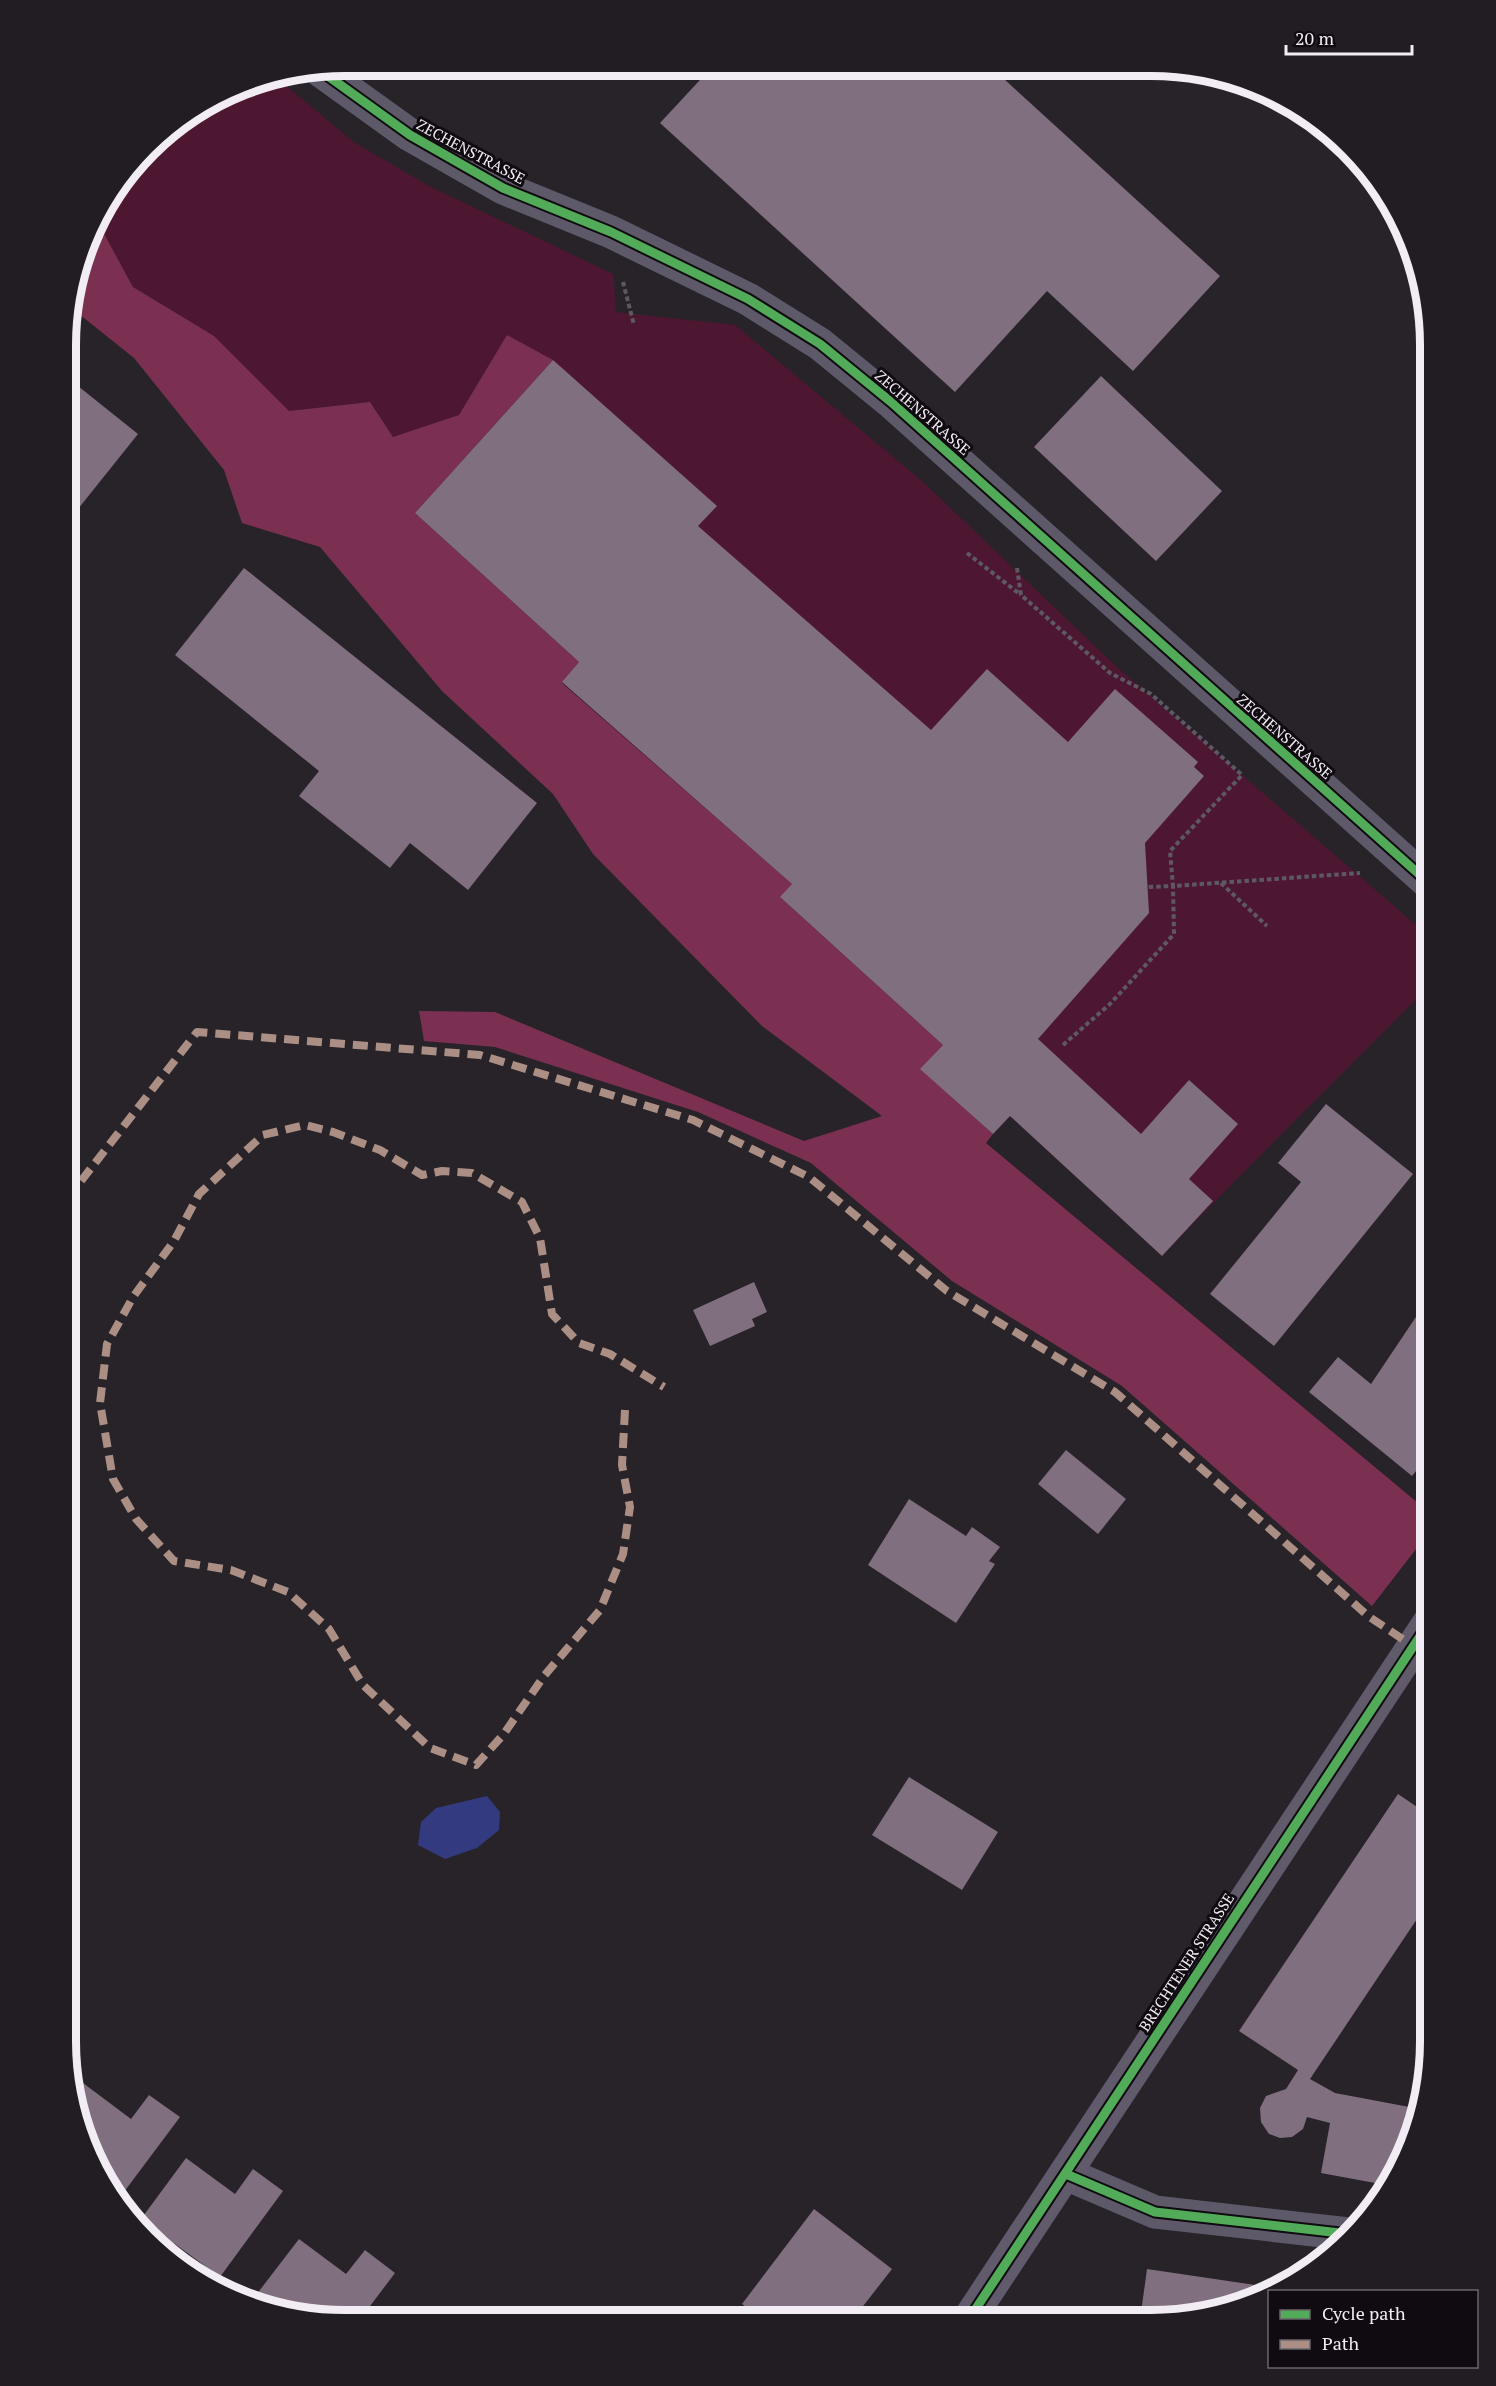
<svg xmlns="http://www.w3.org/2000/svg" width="1496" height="2386" font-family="'PT Serif',serif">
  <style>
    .green { fill: #4e1731 }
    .forest { fill: #7b3052 }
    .water { fill: #333a7f }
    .building { fill: #806f7e }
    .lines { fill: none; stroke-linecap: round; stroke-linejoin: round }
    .path { stroke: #5d5964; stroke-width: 4; stroke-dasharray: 4.5 3; stroke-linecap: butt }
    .street { stroke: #5d5968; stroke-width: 33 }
    .secondary { stroke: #605a6c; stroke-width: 33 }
    .tram { stroke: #625e67; stroke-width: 1.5 }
    .quiet { stroke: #ac8f84; stroke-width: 8; stroke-dasharray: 15 8; stroke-linecap: butt }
    .cycleway-casing { stroke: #0f0b10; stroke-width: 13 }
    .cycleway { stroke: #51ab58; stroke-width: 9 }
    .labels { text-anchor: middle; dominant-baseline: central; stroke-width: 6; stroke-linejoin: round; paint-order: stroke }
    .street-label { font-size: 15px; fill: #f2ecf4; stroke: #0f0b10 }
    .rim { fill: none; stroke: #f2ecf4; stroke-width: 8 }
  </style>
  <rect width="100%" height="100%" fill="#272329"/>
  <path class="green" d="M278,79L355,143L431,187L613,274L616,312L735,325L922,481L1119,669L1430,937V985C1341,1076 1250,1164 1162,1256L1010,1116L993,1134L920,1069L943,1044L780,897L791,884L562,682L579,661L415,513L553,360L507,335L459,415L393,437L370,402L289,411L214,336L133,287L96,219L161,135L239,87Z"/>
  <path class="forest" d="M96,219L133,287L214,336L289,411L370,402L393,437L459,415L507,335L553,360L415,513L579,662L562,683L792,884L781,898L943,1045L921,1069L993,1134L986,1143L1430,1513V1531L1372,1606L1122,1386L952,1281L811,1163L698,1112L495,1047L424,1041L419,1011L495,1012L804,1141L882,1116L762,1026L593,854L553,794L442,691L320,547L242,523L224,470L134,358L69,306Z"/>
  <path class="water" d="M487,1796L500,1812L499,1830L477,1848L445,1859L418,1845L421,1822L436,1808Z"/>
  <path class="building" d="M712,67L992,68L1220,276L1133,371L1047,291L955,392L660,123Z
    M553,360L717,506L698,526L931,730L987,669L1068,742L1115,689L1198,762L1194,767L1204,776L1145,843L1149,913L1038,1039L1141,1134L1189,1080L1238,1124L1189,1179L1213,1201L1162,1256L1010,1116L993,1134L920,1069L943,1045L780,897L792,884L562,682L579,662L415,513Z
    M1101,376L1222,491L1156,561L1034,447Z
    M68,378L138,434L70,519L68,518Z
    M244,568L537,803L468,890L410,843L390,868L299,796L319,771L175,655Z
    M1326,1104L1413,1174L1274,1346L1210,1294L1301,1182L1278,1163Z
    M754,1282L767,1312L752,1319L755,1326L710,1346L693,1310Z
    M1430,1296V1454L1412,1476L1309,1392L1338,1357L1371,1384Z
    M1066,1450L1126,1499L1098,1534L1038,1484Z
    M909,1499L966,1536L972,1527L1000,1547L989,1561L995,1564L956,1623L868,1565Z
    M909,1777L998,1832L962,1890L872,1835Z
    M1398,1794L1429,1815V1901L1310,2079L1335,2093L1420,2109L1415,2131L1386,2185L1321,2173L1330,2123L1307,2117L1303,2129L1292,2137L1280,2138L1269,2134L1261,2122L1260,2108L1266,2096L1286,2089L1298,2070L1239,2031Z
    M66,2033L75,2039L68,2049L66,2041Z
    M83,2083L131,2119L149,2095L180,2117L118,2200L87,2147L76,2092Z
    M186,2158L235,2194L253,2169L283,2191L220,2277L141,2219Z
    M814,2209L892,2269L853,2319H762L742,2304Z
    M299,2239L346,2274L365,2250L395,2273L361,2318H309L259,2304L253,2299Z
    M1147,2269L1262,2286L1260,2297L1151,2320H1140Z"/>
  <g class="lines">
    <path class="path" d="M623,282L634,325
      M967,553L1021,595
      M1017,568L1021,595L1110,673L1151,694L1242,775L1170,851L1173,886L1360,873
      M1221,883L1267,926
      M1063,1045L1110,1004L1174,934L1173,886L1148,887"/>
    <path class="street" d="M321,71L410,135L503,188L611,232L748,299L820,344L891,402L1430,884
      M1066,2174L1155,2212L1349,2234"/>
    <path class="secondary" d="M969,2319L1430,1621"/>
    <path class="tram" d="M956,2319L1430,1601
      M982,2320L1193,2003L1430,1639"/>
    <path class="quiet" d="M67,1199L197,1032L480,1055L693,1120L809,1177L947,1291L1115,1392L1368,1616L1413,1646
      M625,1410L622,1465L630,1507L623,1554L600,1610L544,1676L503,1735L476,1765L430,1748L363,1685L329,1629L288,1592L231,1570L174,1561L136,1519L113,1479L100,1403L107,1344L133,1297L174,1241L199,1194L263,1135L305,1125L333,1132L380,1150L422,1175L442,1171L472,1173L522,1202L540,1238L552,1314L579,1343L610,1354L664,1387"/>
    <defs>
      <path id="cycleway" d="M321,71L410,135L503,188L611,232L748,299L820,344L891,402L1430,884
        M1066,2174L1155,2212L1349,2234
        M969,2319L1430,1621"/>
    </defs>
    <use href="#cycleway" class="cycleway-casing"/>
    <use href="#cycleway" class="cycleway"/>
  </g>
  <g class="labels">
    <g class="street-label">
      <text transform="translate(471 151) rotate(28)">ZECHENSTRASSE</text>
      <text transform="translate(923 412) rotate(41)">ZECHENSTRASSE</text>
      <text transform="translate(1285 736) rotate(41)">ZECHENSTRASSE</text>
      <text transform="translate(1186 1962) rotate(-57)">BRECHTENER STRASSE</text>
    </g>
  </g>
  <path d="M0 0H1496V2386H0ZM345 76H1151A269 269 0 0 1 1420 345V2041A269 269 0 0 1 1151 2310H345A269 269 0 0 1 76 2041V345A269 269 0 0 1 345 76Z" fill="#211d22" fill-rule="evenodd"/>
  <path class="rim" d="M345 76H1151A269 269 0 0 1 1420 345V2041A269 269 0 0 1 1151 2310H345A269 269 0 0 1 76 2041V345A269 269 0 0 1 345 76Z"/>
  <rect x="1268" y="2290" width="210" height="78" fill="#0f0b10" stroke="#6a656b" stroke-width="1.5"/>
  <rect x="1280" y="2310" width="30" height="9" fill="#51ab58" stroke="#6a656b" stroke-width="1.5"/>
  <text x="1322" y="2320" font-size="18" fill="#f2ecf4">Cycle path</text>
  <rect x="1280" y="2340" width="30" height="9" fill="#ac8f84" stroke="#6a656b" stroke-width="1.5"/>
  <text x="1322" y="2350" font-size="18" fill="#f2ecf4">Path</text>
  <path d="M1286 45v9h126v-9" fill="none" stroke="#f2ecf4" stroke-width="3"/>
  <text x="1295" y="45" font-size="18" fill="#f2ecf4" stroke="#0f0b10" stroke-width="4.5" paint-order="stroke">20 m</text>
</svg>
